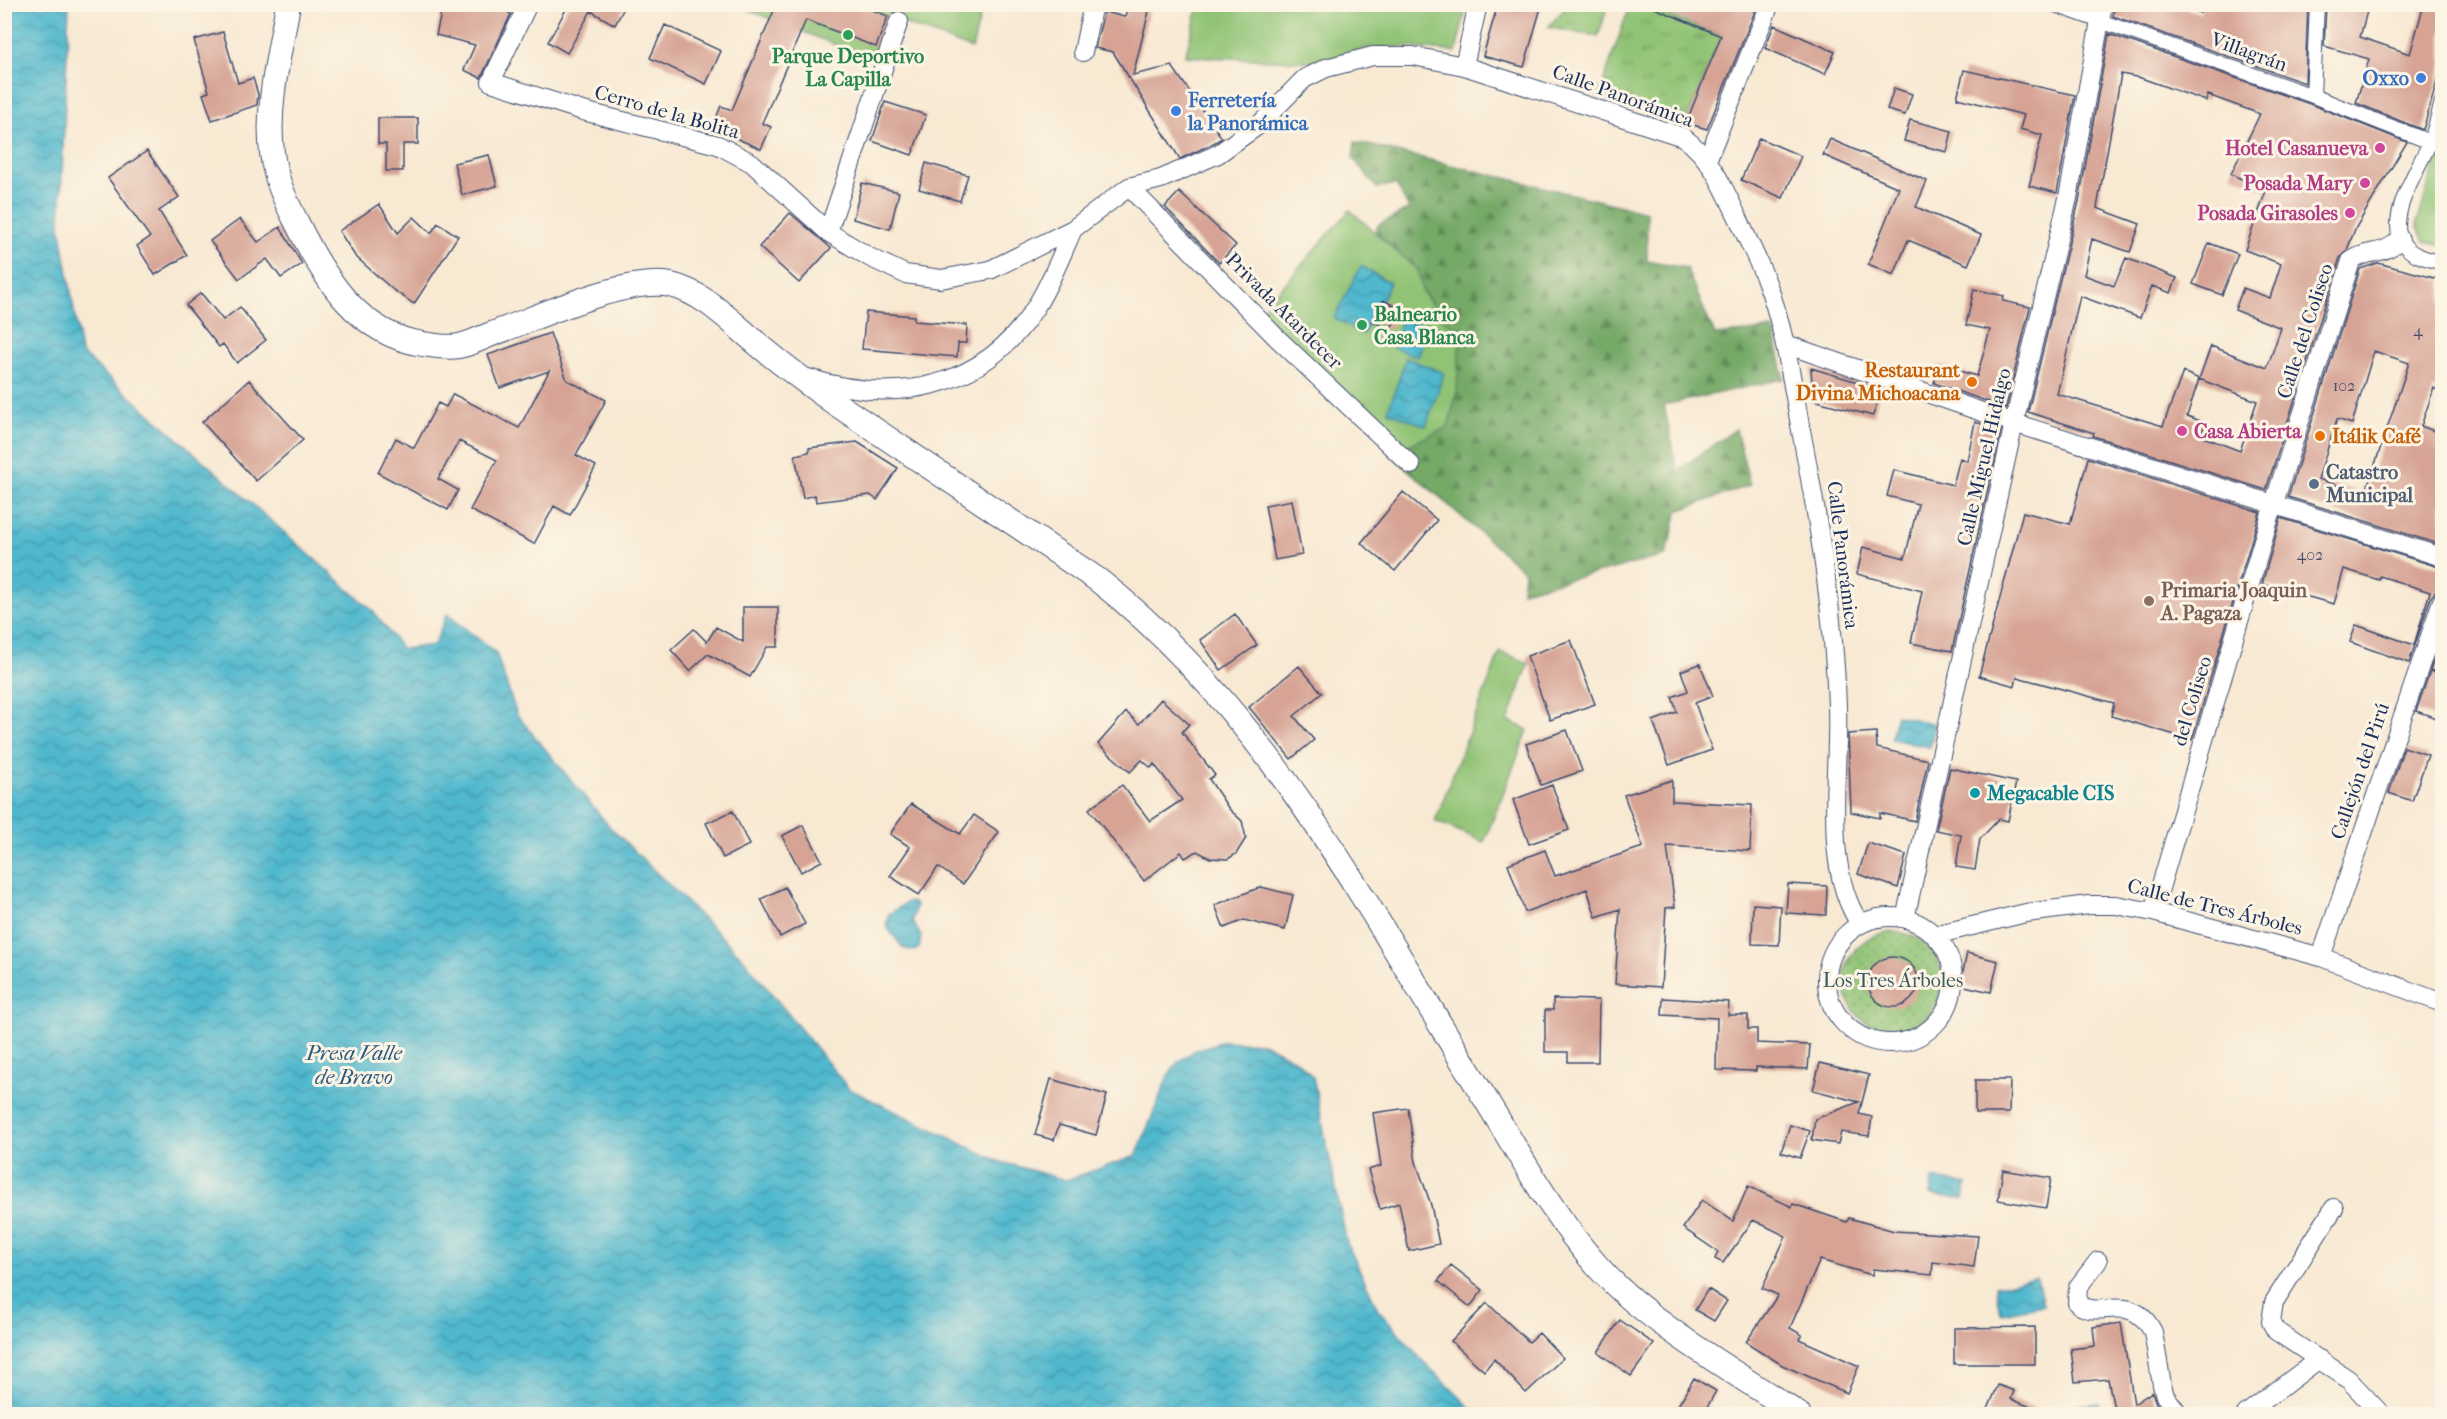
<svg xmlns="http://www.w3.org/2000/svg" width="2447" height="1419" font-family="'IM FELL French Canon',serif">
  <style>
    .grass { fill: url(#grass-tufts); stroke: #567969; stroke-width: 1.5 }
    .forest { fill: url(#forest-firs); stroke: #486c62; stroke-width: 1.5 }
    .park { fill: url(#park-dots); stroke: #567969; stroke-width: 1.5 }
    .garden { fill: #90c374; stroke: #567969; stroke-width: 1.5 }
    .water { fill: url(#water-waves); stroke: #357496; stroke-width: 1.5 }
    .building { fill: #d6a394; fill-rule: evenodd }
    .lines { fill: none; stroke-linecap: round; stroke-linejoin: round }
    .pedestrian-casing { stroke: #3c4b70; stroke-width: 16 }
    .minor-casing { stroke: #3c4b70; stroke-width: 20 }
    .secondary-casing { stroke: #3c4b70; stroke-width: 26 }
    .pedestrian { stroke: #fff; stroke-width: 14 }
    .minor { stroke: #fff; stroke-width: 18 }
    .secondary { stroke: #fff; stroke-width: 24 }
    .leisure-dot { fill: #2e9e5b; stroke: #fcf5e5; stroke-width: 2 }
    .shop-dot { fill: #3f7fe0; stroke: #fcf5e5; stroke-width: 2 }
    .hotel-dot { fill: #d1479c; stroke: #fcf5e5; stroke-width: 2 }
    .food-dot { fill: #e8710a; stroke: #fcf5e5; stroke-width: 2 }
    .service-dot { fill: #5c6f8a; stroke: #fcf5e5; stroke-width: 2 }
    .education-dot { fill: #8d6e63; stroke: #fcf5e5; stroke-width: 2 }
    .culture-dot { fill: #0f9aa8; stroke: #fcf5e5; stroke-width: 2 }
    .labels { text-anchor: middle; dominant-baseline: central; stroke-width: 6; stroke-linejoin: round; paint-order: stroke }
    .number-label { font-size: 16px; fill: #4a4c6c }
    .street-label { font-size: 20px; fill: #1b2f5e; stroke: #fcf5e5 }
    .leisure-label { font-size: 20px; font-weight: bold; fill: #27864d; stroke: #fcf5e5 }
    .shop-label { font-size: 20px; font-weight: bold; fill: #366cbe; stroke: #fcf5e5; text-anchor: end }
    .hotel-label { font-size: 20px; font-weight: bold; fill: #b23c85; stroke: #fcf5e5; text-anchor: end }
    .food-label { font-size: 20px; font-weight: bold; fill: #c56008; stroke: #fcf5e5; text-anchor: end }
    .service-label { font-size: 20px; font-weight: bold; fill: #4e5e75; stroke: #fcf5e5; text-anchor: start }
    .education-label { font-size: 20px; font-weight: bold; fill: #785e54; stroke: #fcf5e5; text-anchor: start }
    .culture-label { font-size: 20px; font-weight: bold; fill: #0d838f; stroke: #fcf5e5; text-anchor: start }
    .park-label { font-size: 20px; fill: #3e5b65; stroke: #fcf5e5 }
    .water-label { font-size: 21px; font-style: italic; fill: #2b587f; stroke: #fcf5e5 }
  </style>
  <defs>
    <pattern id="grass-tufts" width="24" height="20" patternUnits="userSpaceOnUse" patternTransform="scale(1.5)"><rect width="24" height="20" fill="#90c374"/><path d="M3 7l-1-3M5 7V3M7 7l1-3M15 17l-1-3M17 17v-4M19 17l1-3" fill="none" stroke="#759f62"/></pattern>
    <pattern id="forest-firs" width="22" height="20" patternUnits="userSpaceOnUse" patternTransform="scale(1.5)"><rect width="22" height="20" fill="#74a966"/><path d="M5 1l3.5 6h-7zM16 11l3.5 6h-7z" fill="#5e8a57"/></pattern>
    <pattern id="park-dots" width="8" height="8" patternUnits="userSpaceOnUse" patternTransform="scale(1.5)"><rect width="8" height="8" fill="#90c374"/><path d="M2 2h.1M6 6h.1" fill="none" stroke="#759f62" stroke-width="1.8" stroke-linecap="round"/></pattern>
    <pattern id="water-waves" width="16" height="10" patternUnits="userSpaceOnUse" patternTransform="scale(1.5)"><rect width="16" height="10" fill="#4fb8cd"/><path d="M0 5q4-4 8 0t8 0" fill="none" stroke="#4196aa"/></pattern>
  </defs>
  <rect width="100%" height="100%" fill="#fcf5e5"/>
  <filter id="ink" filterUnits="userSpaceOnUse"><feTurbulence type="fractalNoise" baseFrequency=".0167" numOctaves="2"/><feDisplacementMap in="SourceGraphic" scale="12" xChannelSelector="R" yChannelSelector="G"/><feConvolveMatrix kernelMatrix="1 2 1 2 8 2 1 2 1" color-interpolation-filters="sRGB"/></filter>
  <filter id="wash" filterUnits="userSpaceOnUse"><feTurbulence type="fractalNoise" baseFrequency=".008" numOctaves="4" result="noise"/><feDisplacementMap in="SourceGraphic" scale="24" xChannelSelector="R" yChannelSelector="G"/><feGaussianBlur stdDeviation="1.35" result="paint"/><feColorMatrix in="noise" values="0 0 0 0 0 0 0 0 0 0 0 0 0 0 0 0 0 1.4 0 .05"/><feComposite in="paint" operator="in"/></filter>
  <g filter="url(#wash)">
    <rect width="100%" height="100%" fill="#f8e9d3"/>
    <path class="grass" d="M1568,5H1608L1598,37L1548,27Z
      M1630,5H1640L1721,36L1686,123L1598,97Z"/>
    <path class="forest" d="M1355,142L1647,212V261L1686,268L1715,335L1774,329L1784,379L1664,405L1677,471L1736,429L1750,485L1678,511L1666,556L1522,591L1524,571L1390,454L1460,332L1441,318L1422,290L1418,271L1375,232L1378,225L1409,209L1396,184L1377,188L1353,158Z"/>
    <path class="park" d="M1844 981a49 49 0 1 1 98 0a49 49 0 1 1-98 0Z"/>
    <path class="garden" d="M736,5H983L972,49L892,19L874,60Z
      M1199,5H1467L1456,52L1407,47L1369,48L1316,62L1185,56Z
      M2442,140V246L2424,241L2418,228V220Z
      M1350,210L1418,271L1422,291L1441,318L1460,332L1457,391L1448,427L1400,449L1260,312Z
      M1500,652L1529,663L1508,721L1528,730L1484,842L1435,821Z"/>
    <path class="water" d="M5,4L69,5L60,225L81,353L372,610L402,649L434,645L447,614L496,653L517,715L608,825L742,957L849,1089L998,1161L1066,1180L1136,1156L1168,1076L1178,1062L1194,1051L1223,1041L1263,1043L1297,1061L1313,1077L1347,1243L1378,1309L1421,1359L1477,1414H5Z
      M1361,266L1390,283L1363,334L1334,318Z
      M1402,319L1428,328L1418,357L1392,347Z
      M1406,358L1444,373L1426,426L1388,411Z
      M1896,715L1935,724L1930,747L1891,739Z
      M907,902L914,903L916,906L912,921L921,936L919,948L914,951L903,948L886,926L888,915Z
      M1932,1179L1967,1184L1964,1199L1930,1195Z
      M2037,1278L2043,1305L2001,1313L1996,1286Z
      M2099,1403L2100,1410H2108L2110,1414H2070L2071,1406Z"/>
    <g id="blocks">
      <path class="building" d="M443,4H490L511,14L481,78L464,70L475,45L436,35Z
        M569,4H626L615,25L591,11L567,53L548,42Z
        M769,4H857L888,16L876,47L806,20L762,123L771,127L761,149L712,128L721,106L732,110L775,8Z
        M1498,4H1542L1524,67L1483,56Z
        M1645,4H1758L1707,129L1686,123L1721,36Z
        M2115,4H2171L2200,13L2201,4H2308L2305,83L2113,16Z
        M2326,4H2369L2360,37L2410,54L2424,4H2442V65L2423,130L2356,103L2369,59L2324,46Z
        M1128,6L1149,11L1133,75L1172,66L1222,138L1212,144L1180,159L1113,52L1095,48L1104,12L1125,17Z
        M665,25L721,51L706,84L650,58Z
        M1774,25L1835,52L1825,74L1765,48Z
        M223,32L238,83L253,78L258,94L257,105L212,120L203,94L209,92L194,40Z
        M2109,34L2310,104L2407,142L2355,229L2347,250L2340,258L2266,490L2093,436L2094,433L2028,412L2079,201ZM2121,74L2141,78L2206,101L2208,95L2260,114L2231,174L2266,191L2245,250L2281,264L2270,298L2243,288L2235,310L2281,328L2267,368L2211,346L2199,379L2183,372L2163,426L2057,394L2080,296L2140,318L2152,286L2171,293L2177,278L2126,258L2114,286L2084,275L2092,239L2130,252L2140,224L2097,208ZM2199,379L2257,401L2240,451L2201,436L2206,423L2187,416Z
        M1964,70L2075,95L2057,193L2029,186L2042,135L2020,129L2024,115L1957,98Z
        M1894,88L1912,94L1905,115L1887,110Z
        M885,102L926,115L912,155L872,141Z
        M378,118H418V144H403V171H386V144H378Z
        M1910,120L1952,131L1947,152L1904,141Z
        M1759,138L1801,156L1783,198L1741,180Z
        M1830,139L1927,181L1916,207L1981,235L1968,265L1908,240L1894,275L1868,264L1899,188L1823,155Z
        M147,151L179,197L159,211L187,255L155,275L137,246L150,237L108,178Z
        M489,155L497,186L462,195L454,163Z
        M926,163L968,175L960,201L919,189Z
        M862,183L899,192L890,229L853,219Z
        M1179,192L1236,245L1219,263L1165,207Z
        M379,204L398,233L414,217L431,233L438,223L458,236L414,304L392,289L355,256L339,231Z
        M790,213L831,248L799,283L759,247Z
        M240,219L258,242L280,227L302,264L281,278L267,259L239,279L210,241Z
        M2209,243L2238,254L2222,295L2193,284Z
        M2378,263L2442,280V376L2437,390L2434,388L2421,426L2442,434V545L2288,497L2360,269ZM2374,351L2409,363L2365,494L2318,479L2337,419L2352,424Z
        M1974,289L2004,296L2003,301L2030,307L2006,408L1934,383L1939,365L1977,376L1990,330L1966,325Z
        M201,293L223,320L240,307L266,340L237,363L223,344L219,347L186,305Z
        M1383,300L1401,309L1390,330L1372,321Z
        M866,312L914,316V321L967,325L966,343H958L957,357L862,349Z
        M550,333L567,380L606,400L576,455L596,466L570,515L554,506L534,544L470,510L497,460L459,441L438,479L458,490L448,510L378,473L396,438L414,448L438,403L446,407L453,394L519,428L549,371L500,388L488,355Z
        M1811,368L1881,389L1873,416L1813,400Z
        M249,380L303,440L256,481L202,422Z
        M1975,422L2001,430L1952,651L1911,643L1922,591L1857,574L1863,547L1905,558L1918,504L1887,496L1894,470L1953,485L1960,458L1967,461Z
        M857,442L898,468L877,500L870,495L816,502L815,495L803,498L795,455L809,452V448Z
        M2088,458L2260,512L2192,740L2111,716L2114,703L2017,677L2015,686L1979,676L2023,512L2070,524Z
        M1403,492L1437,520L1395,571L1361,543Z
        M1292,500L1302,555L1275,560L1265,505Z
        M2281,518L2442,568V590L2435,592L2431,597L2409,663L2350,642L2356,625L2414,645L2430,592L2380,576L2379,580L2344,569L2334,604L2262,584Z
        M743,607H778V647H767L750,677L708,654L690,671L671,650L694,629L707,642L716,627L743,642Z
        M1235,614L1257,645L1221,670L1200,640Z
        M2442,634V654L2436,672L2430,670Z
        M1571,640L1595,704L1550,720L1527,656Z
        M1700,664L1713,696L1695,703L1712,750L1669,765L1653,721L1677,712L1672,697L1688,691L1681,671Z
        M1299,666L1322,693L1294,716L1314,740L1291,759L1249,707Z
        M2430,671L2442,675V720L2416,711Z
        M1161,699L1189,724L1182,732L1215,775L1209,779L1229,809L1242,821L1246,838L1236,854L1228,859L1210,858L1197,851L1185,858L1181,852L1144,881L1089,809L1122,785L1150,821L1182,800L1154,764L1151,768L1142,760L1130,772L1098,744L1126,712L1139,724Z
        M1567,730L1582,771L1541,785L1526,744Z
        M1876,732L1877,748L1928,760L1915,821L1880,813V818L1851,812L1848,734Z
        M2404,747L2428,755L2412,801L2389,793Z
        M1950,768L2016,782L2008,821L1999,819L1980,839L1975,870L1956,867L1961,835L1936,830Z
        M1672,780V801L1752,805L1750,851L1667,846L1675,907L1666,908L1661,987L1615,984L1620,909L1596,917L1587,889L1525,912L1508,864L1545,850L1555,876L1643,847L1624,795Z
        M1552,785L1569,830L1529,844L1513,800Z
        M911,804L960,834L974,815L999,832L963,884L938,867L919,895L890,876L910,847L890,834Z
        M733,811L749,845L723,858L706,823Z
        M803,825L822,861L801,872L782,836Z
        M1868,843L1906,855L1898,888L1858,874Z
        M1788,884L1827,886L1826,915L1786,913Z
        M785,887L805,924L780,937L761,899Z
        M1261,887L1293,895L1285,930L1244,920L1224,928L1215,905Z
        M1753,904L1781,906L1779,945L1752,944Z
        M1967,953L1998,961L1991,992L1960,985Z
        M1868 982a25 25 0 1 1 50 0a25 25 0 1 1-50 0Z
        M1663,998L1729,1002L1728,1015H1748V1029H1757V1043L1810,1045L1808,1069L1756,1067V1071L1716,1070L1717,1018L1662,1015Z
        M1553,999L1599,1000L1598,1062H1568V1052H1545V1010H1553Z
        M1820,1063L1869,1075L1859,1114L1872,1117L1869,1136L1841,1132L1838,1144L1812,1140L1815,1119L1859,1102L1813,1090Z
        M1051,1079L1107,1095L1096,1135L1059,1125L1054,1140L1035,1135Z
        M1975,1080H2010L2009,1113H1975Z
        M1408,1108L1416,1162L1431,1205L1439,1244L1409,1251L1399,1203L1380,1209L1368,1170L1381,1166L1373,1113Z
        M1790,1125L1810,1131L1800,1158L1781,1152Z
        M2003,1170L2051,1178L2046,1208L1998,1200Z
        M1748,1186L1792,1207L1793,1204L1847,1222L1849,1218L1894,1231L1978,1236L1974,1267L1933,1262L1932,1275L1873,1269L1872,1275L1820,1260L1790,1328L1802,1335L1799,1339L1859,1366L1847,1393L1782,1365L1746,1342L1778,1295L1762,1288L1786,1236L1753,1220L1723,1263L1715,1259L1718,1252L1683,1228L1702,1200L1733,1221Z
        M1451,1265L1483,1290L1470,1307L1438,1281Z
        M1708,1289L1727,1301L1714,1321L1695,1310Z
        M1487,1303L1529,1342L1539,1333L1563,1358L1526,1393L1494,1359L1484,1371L1451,1341Z
        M1620,1320L1654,1344L1631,1376L1598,1352Z
        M2121,1323L2134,1404L2152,1392L2156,1403L2165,1414H2115L2108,1379L2075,1382L2071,1349L2095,1346L2093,1327Z
        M2035,1327V1364H1954V1328Z
        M1694,1378L1716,1391L1703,1414H1673Z
        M1998,1385L2014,1391L2011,1399L2048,1414H1986Z"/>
    </g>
  </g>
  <g filter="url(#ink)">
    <use href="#blocks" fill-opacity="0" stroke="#3c4b70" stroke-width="1.5"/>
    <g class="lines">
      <defs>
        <path id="pedestrian" d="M2052,4L2313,96L2430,142
          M2313,96L2317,4
          M2442,102C2438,116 2435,129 2430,142C2419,168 2383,221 2405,246C2414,257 2430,259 2442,263"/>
        <path id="minor" d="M528,4L491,82L583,111L718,145L752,163L828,232L869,257L905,274L941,279L990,270L1073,229L1129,187L1161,179L1218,154L1260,124L1304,79L1326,68L1373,56H1413L1464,66L1683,137C1713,159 1724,189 1740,222C1748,241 1758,260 1766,280C1784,326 1791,376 1800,425C1818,518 1834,612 1837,707C1840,775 1821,865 1860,924
          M1083,52L1093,4
          M1464,66L1478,4
          M1708,158L1770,4
          M1129,187L1277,338L1411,465
          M828,232L899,21
          M1785,344L2014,423L2442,557
          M808,378C895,405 983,390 1035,308C1051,283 1061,256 1073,229
          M2153,912L2274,503L2351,261C2370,248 2383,257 2400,239
          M1827 980a63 63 0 1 1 126 0a63 63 0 1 1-126 0Z
          M1905,919L2014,423L2068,198L2103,4
          M1935,935L2026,913L2089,905H2116L2153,912L2321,957L2442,1003
          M2321,957L2442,601
          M2334,1208L2274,1302L2271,1322L2276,1331L2348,1379L2381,1414
          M2098,1261L2078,1287L2077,1303C2098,1322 2131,1289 2153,1332L2162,1385L2165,1396L2179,1414
          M2246,1414L2319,1359"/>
        <path id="secondary" d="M288,4C280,52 266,104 272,153C275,179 286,202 298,225C324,278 359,335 423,344C435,346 448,348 459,346C469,344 480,339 489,335C535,319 625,276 671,285C705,293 733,324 760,346C783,365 807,383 832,401L1098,580C1267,712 1368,908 1478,1087C1517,1149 1549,1211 1598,1267C1648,1323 1735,1372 1798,1414"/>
      </defs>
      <use href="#pedestrian" class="pedestrian-casing"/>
      <use href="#minor" class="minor-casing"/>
      <use href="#secondary" class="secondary-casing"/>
      <use href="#pedestrian" class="pedestrian"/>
      <use href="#minor" class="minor"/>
      <use href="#secondary" class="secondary"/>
    </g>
  </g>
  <g class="leisure-dot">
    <circle cx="848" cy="35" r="6"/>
    <circle cx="1362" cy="325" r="6"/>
  </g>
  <g class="shop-dot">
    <circle cx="2421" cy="78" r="6"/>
    <circle cx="1176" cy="111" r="6"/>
  </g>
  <g class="hotel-dot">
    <circle cx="2380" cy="148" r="6"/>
    <circle cx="2365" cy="183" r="6"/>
    <circle cx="2350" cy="213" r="6"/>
    <circle cx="2182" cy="431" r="6"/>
  </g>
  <g class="food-dot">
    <circle cx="1972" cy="382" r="6"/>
    <circle cx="2320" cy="436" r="6"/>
  </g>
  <circle class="service-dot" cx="2314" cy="484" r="6"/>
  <circle class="education-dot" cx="2149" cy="601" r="6"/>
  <circle class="culture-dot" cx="1975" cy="793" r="6"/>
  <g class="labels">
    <g class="number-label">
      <text x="2418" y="330">4</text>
      <text x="2344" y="385">102</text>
      <text x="2310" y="554">402</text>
    </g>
    <g class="street-label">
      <text transform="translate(2249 52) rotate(20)">Villagrán</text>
      <text transform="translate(1623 96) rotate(20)">Calle Panorámica</text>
      <text transform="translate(667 112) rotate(16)">Cerro de la Bolita</text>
      <text transform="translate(1284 311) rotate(45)">Privada Atardecer</text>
      <text transform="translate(2305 331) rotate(-72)">Calle del Coliseo</text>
      <text transform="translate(1984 457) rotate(-77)">Calle Miguel Hidalgo</text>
      <text transform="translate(1843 555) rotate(83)">Calle Panorámica</text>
      <text transform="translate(2192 701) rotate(-73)">del Coliseo</text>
      <text transform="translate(2360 771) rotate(-71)">Callejón del Pirú</text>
      <text transform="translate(2215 907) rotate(14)">Calle de Tres Árboles</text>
    </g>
    <g class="leisure-label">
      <text x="848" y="56">Parque Deportivo<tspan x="848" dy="23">La Capilla</tspan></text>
      <text x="1374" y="314" text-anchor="start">Balneario<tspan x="1374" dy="23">Casa Blanca</tspan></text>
    </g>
    <g class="shop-label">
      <text x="2409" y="78">Oxxo</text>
      <text x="1188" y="100" text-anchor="start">Ferretería<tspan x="1188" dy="23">la Panorámica</tspan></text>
    </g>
    <g class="hotel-label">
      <text x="2368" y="148">Hotel Casanueva</text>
      <text x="2353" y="183">Posada Mary</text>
      <text x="2338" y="213">Posada Girasoles</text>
      <text x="2194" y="431" text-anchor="start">Casa Abierta</text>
    </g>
    <g class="food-label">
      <text x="1960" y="370">Restaurant<tspan x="1960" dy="23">Divina Michoacana</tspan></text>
      <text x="2332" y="436" text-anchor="start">Itálik Café</text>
    </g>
    <g class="service-label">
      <text x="2326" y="472">Catastro<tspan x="2326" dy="23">Municipal</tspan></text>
    </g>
    <g class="education-label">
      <text x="2161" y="590">Primaria Joaquin<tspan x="2161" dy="23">A. Pagaza</tspan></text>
    </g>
    <g class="culture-label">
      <text x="1987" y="793">Megacable CIS</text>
    </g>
    <g class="park-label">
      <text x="1893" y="980">Los Tres Árboles</text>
    </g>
    <g class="water-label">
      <text x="354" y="1053">Presa Valle<tspan x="354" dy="24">de Bravo</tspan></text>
    </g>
  </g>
  <rect width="2447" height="1419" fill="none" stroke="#fcf5e5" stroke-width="24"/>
</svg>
